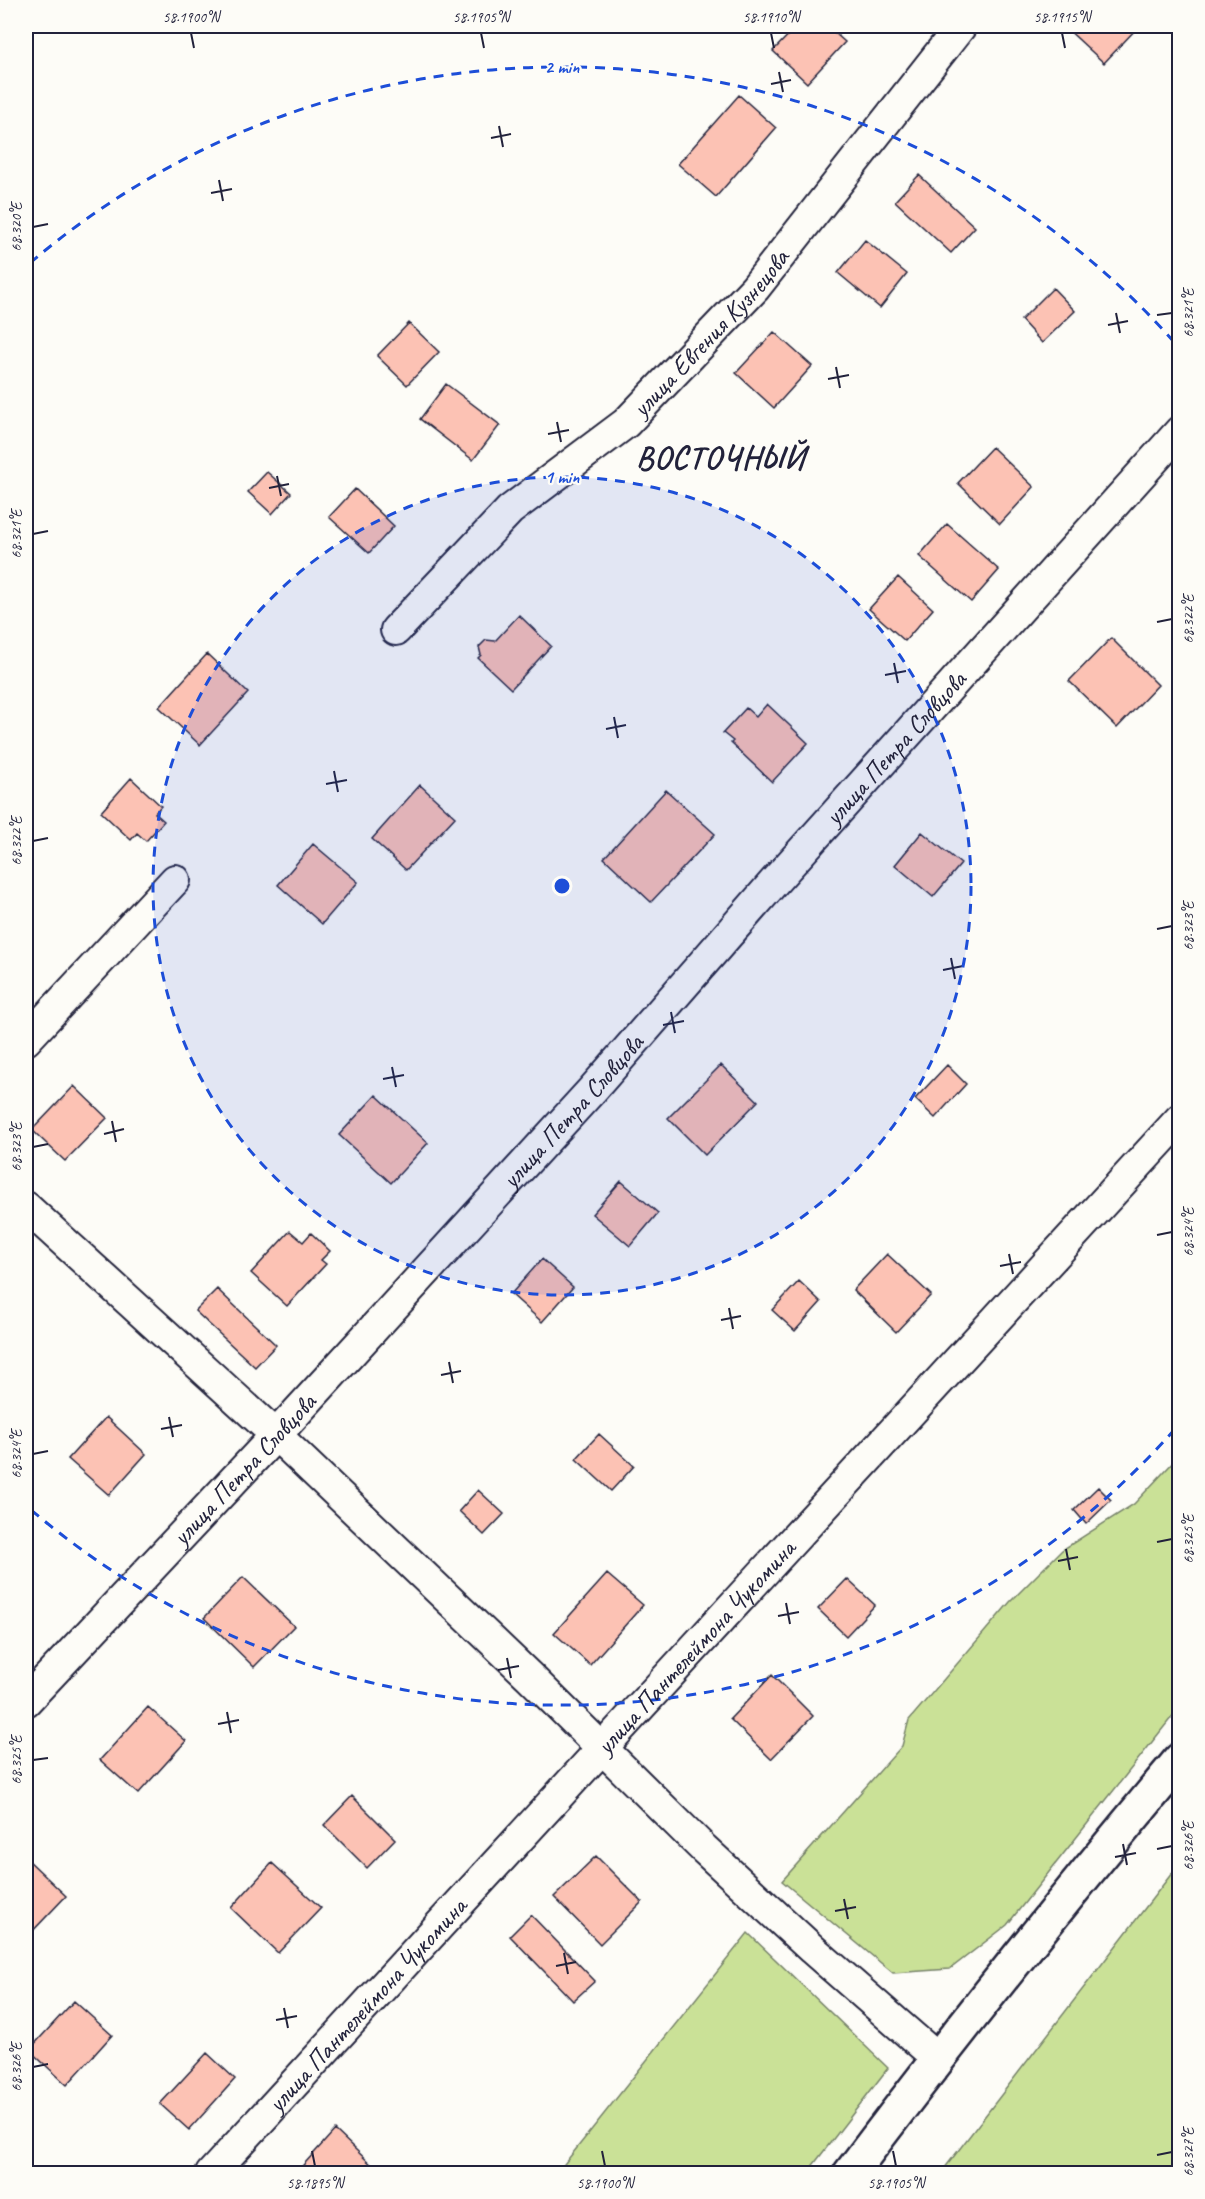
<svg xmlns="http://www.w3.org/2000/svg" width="1205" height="2199" font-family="Caveat,sans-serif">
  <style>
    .green { fill: #cae197; stroke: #768269; stroke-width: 1.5 }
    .building { fill: #fcc2b4; stroke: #22223b; stroke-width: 1.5 }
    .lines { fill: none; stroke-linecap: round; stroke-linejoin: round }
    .minor-casing { stroke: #22223b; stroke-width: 34 }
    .secondary-casing { stroke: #22223b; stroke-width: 38 }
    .minor { stroke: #fdfcf7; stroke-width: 30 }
    .secondary { stroke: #fdfcf7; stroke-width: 33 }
    .ticks { fill: none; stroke: #22223b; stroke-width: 2 }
    .ring { fill: none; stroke: #1d4ed8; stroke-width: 3; stroke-dasharray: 10 8 }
    .labels { text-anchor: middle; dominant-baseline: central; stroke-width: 4.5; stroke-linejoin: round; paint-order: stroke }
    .street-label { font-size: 26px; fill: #22223b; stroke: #fdfcf7 }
    .district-label { font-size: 32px; font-weight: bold; letter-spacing: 1.5px; fill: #22223b; stroke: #fdfcf7 }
    .centre { fill: #1d4ed8; stroke: #fdfcf7; stroke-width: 3 }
    .ring-label { font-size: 18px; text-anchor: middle; font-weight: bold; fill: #1d4ed8; stroke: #fdfcf7; stroke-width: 4.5; stroke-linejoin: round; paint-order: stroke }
    .neatline { fill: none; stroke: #22223b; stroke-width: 2 }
    .ticks-label { font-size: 15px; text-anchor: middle; fill: #22223b }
  </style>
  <rect width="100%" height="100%" fill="#fdfcf7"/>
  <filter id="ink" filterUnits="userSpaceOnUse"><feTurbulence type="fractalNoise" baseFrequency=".0167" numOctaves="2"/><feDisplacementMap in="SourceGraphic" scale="12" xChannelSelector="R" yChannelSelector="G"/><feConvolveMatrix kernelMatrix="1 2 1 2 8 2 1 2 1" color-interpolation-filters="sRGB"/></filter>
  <g filter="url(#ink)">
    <path class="green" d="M1179,1456V1708L1007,1925L950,1969L893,1973L782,1881L902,1746L909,1720L1010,1602L1062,1550L1134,1504Z
      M1179,1864V2173H941Z
      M748,1933L888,2068L807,2173H557Z"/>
    <path class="building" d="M797,26H827L845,42L807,83L773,51Z
      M1064,26H1136L1138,27L1104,63Z
      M739,95L776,128L716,197L678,164Z
      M919,175L975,227L951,253L895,201Z
      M865,240L907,274L880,308L838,273Z
      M1053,288L1075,311L1042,343L1021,320Z
      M409,323L439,352L407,385L377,356Z
      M774,332L812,366L774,408L736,373Z
      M446,384L500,425L473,460L420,419Z
      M992,447L1034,487L1000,524L958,483Z
      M267,472L291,493L272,514L248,492Z
      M355,489L394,526L369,553L329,517Z
      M947,524L999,570L971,602L919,556Z
      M898,577L933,609L905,641L869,609Z
      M519,615L551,646L511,689L478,658L481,655L479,647L486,640L495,641Z
      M1111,638L1158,685L1117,728L1069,681Z
      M207,654L248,693L200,745L159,707Z
      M767,704L808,743L772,782L731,743L733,741L723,733L746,708L756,717Z
      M131,778L161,806L155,813L164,821L146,841L137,833L131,840L101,812Z
      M420,785L455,817L406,870L372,839Z
      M666,790L715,834L651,902L604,858Z
      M922,832L961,864L933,897L895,865Z
      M313,844L358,882L322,924L278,885Z
      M721,1065L758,1101L705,1155L668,1118Z
      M947,1065L966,1084L935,1118L915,1099Z
      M74,1086L107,1118L65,1161L32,1130Z
      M376,1095L428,1143L391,1183L339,1135Z
      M621,1181L658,1213L630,1246L592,1214Z
      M290,1231L303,1242L311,1233L330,1251L321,1260L326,1264L287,1306L251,1273Z
      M887,1254L931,1295L896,1332L853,1290Z
      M542,1259L573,1287L542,1322L511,1294Z
      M799,1281L821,1302L795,1331L772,1310Z
      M217,1289L276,1345L255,1367L195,1311Z
      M106,1417L146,1454L109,1495L68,1459Z
      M599,1434L634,1466L611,1491L576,1459Z
      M1098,1487L1111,1500L1086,1524L1074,1510Z
      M478,1490L504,1514L484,1535L459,1511Z
      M607,1574L643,1605L590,1665L554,1633Z
      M243,1577L294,1626L254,1667L204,1618Z
      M847,1579L875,1605L846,1636L818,1609Z
      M772,1675L813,1716L771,1759L730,1719Z
      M148,1707L186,1741L138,1794L100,1760Z
      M352,1796L395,1839L367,1868L324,1825Z
      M596,1856L642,1902L600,1944L554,1897Z
      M26,1858L66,1896L26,1938Z
      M272,1863L321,1908L278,1953L231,1908Z
      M531,1915L595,1981L573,2001L510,1936Z
      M74,2001L112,2035L67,2085L29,2050Z
      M207,2053L235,2079L189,2130L160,2104Z
      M335,2130L376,2169L371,2174H295Z"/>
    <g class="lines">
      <defs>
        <g id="minor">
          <path id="s1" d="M396,630L510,510L626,423L755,288L961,26"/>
          <path d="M26,1040L175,880"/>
          <path d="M26,1207L276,1435L529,1676L704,1849L812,1949L937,2058"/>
          <path id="s2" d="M26,1701L276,1435L593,1089L775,881L1180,431"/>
          <path id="s3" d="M211,2174L1180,1119"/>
        </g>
        <path id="secondary" d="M850,2174C956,2033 1066,1896 1180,1760"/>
      </defs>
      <use href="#minor" class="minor-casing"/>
      <use href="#secondary" class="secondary-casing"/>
      <use href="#minor" class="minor"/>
      <use href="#secondary" class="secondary"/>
    </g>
  </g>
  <path class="ticks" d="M191,33L194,48M481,33L484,48M771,33L774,48M1062,33L1065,48M779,72L783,92M771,84L791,80M499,126L503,147M491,138L511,134M219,180L223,201M211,193L232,189M33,227L48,224M1116,313L1120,333M1157,315L1172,313M1108,325L1128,321M836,367L840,388M828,379L849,375M557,422L561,442M548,434L569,430M277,476L281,496M269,488L289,484M33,534L48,531M1157,622L1172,619M894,663L898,683M885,675L906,671M614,717L618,738M606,729L626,725M334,771L338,792M326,784L347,780M33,841L48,838M1157,929L1172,926M951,958L955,979M943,970L963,966M671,1012L675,1033M663,1025L684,1021M392,1067L396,1087M383,1079L404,1075M112,1121L116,1142M104,1134L124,1129M33,1147L48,1144M1157,1235L1172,1232M1009,1254L1013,1274M1000,1266L1021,1262M729,1308L733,1329M721,1320L741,1316M449,1362L453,1383M441,1375L461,1371M169,1417L173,1437M161,1429L182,1425M33,1454L48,1451M1157,1542L1172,1539M1066,1549L1070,1570M1058,1561L1078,1557M786,1603L790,1624M778,1616L799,1612M507,1658L511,1678M498,1670L519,1666M227,1712L231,1733M218,1724L239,1720M33,1760L48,1758M1123,1844L1127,1865M1157,1849L1172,1846M1115,1857L1136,1853M844,1899L848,1919M835,1911L856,1907M564,1953L568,1974M556,1966L576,1962M284,2008L288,2028M276,2020L297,2016M33,2067L48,2064M312,2151L315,2166M602,2151L605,2166M893,2151L896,2166M1157,2155L1172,2152"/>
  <circle cx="562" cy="886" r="409" fill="#1d4ed8" fill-opacity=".12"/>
  <g class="ring">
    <circle cx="562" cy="886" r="409"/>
    <path d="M1175 1429A819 819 0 0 1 30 1509M30 263A819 819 0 0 1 1175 343"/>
  </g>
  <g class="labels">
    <g class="street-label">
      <text stroke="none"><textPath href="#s1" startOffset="434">улица Евгения Кузнецова</textPath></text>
      <text stroke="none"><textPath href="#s2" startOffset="1290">улица Петра Словцова</textPath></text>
      <text stroke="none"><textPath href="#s2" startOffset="804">улица Петра Словцова</textPath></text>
      <text stroke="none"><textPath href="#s2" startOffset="318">улица Петра Словцова</textPath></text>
      <text stroke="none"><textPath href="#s3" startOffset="716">улица Пантелеймона Чукомина</textPath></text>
      <text stroke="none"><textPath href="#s3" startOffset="230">улица Пантелеймона Чукомина</textPath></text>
    </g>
    <g class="district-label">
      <text x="721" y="457">ВОСТОЧНЫЙ</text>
    </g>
  </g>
  <circle cx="562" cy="886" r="9" class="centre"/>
  <g class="ring-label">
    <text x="562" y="73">2 min</text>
    <text x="562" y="483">1 min</text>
  </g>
  <rect width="1205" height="2199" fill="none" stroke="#fdfcf7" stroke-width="66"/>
  <rect x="33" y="33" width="1139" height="2133" class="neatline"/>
  <g class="ticks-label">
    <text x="191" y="22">58.1900°N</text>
    <text x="481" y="22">58.1905°N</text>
    <text x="771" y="22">58.1910°N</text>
    <text x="1062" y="22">58.1915°N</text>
    <text transform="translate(16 227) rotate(-90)" y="5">68.320°E</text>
    <text transform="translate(1188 313) rotate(-90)" y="5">68.321°E</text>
    <text transform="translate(16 534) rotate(-90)" y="5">68.321°E</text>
    <text transform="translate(1188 619) rotate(-90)" y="5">68.322°E</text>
    <text transform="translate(16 841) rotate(-90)" y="5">68.322°E</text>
    <text transform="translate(1188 926) rotate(-90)" y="5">68.323°E</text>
    <text transform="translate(16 1147) rotate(-90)" y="5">68.323°E</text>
    <text transform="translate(1188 1232) rotate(-90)" y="5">68.324°E</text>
    <text transform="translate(16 1454) rotate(-90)" y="5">68.324°E</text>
    <text transform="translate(1188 1539) rotate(-90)" y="5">68.325°E</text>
    <text transform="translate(16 1760) rotate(-90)" y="5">68.325°E</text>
    <text transform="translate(1188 1846) rotate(-90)" y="5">68.326°E</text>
    <text transform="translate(16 2067) rotate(-90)" y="5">68.326°E</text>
    <text transform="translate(1188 2152) rotate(-90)" y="5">68.327°E</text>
    <text x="315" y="2188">58.1895°N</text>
    <text x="605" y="2188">58.1900°N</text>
    <text x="896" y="2188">58.1905°N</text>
  </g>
</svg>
